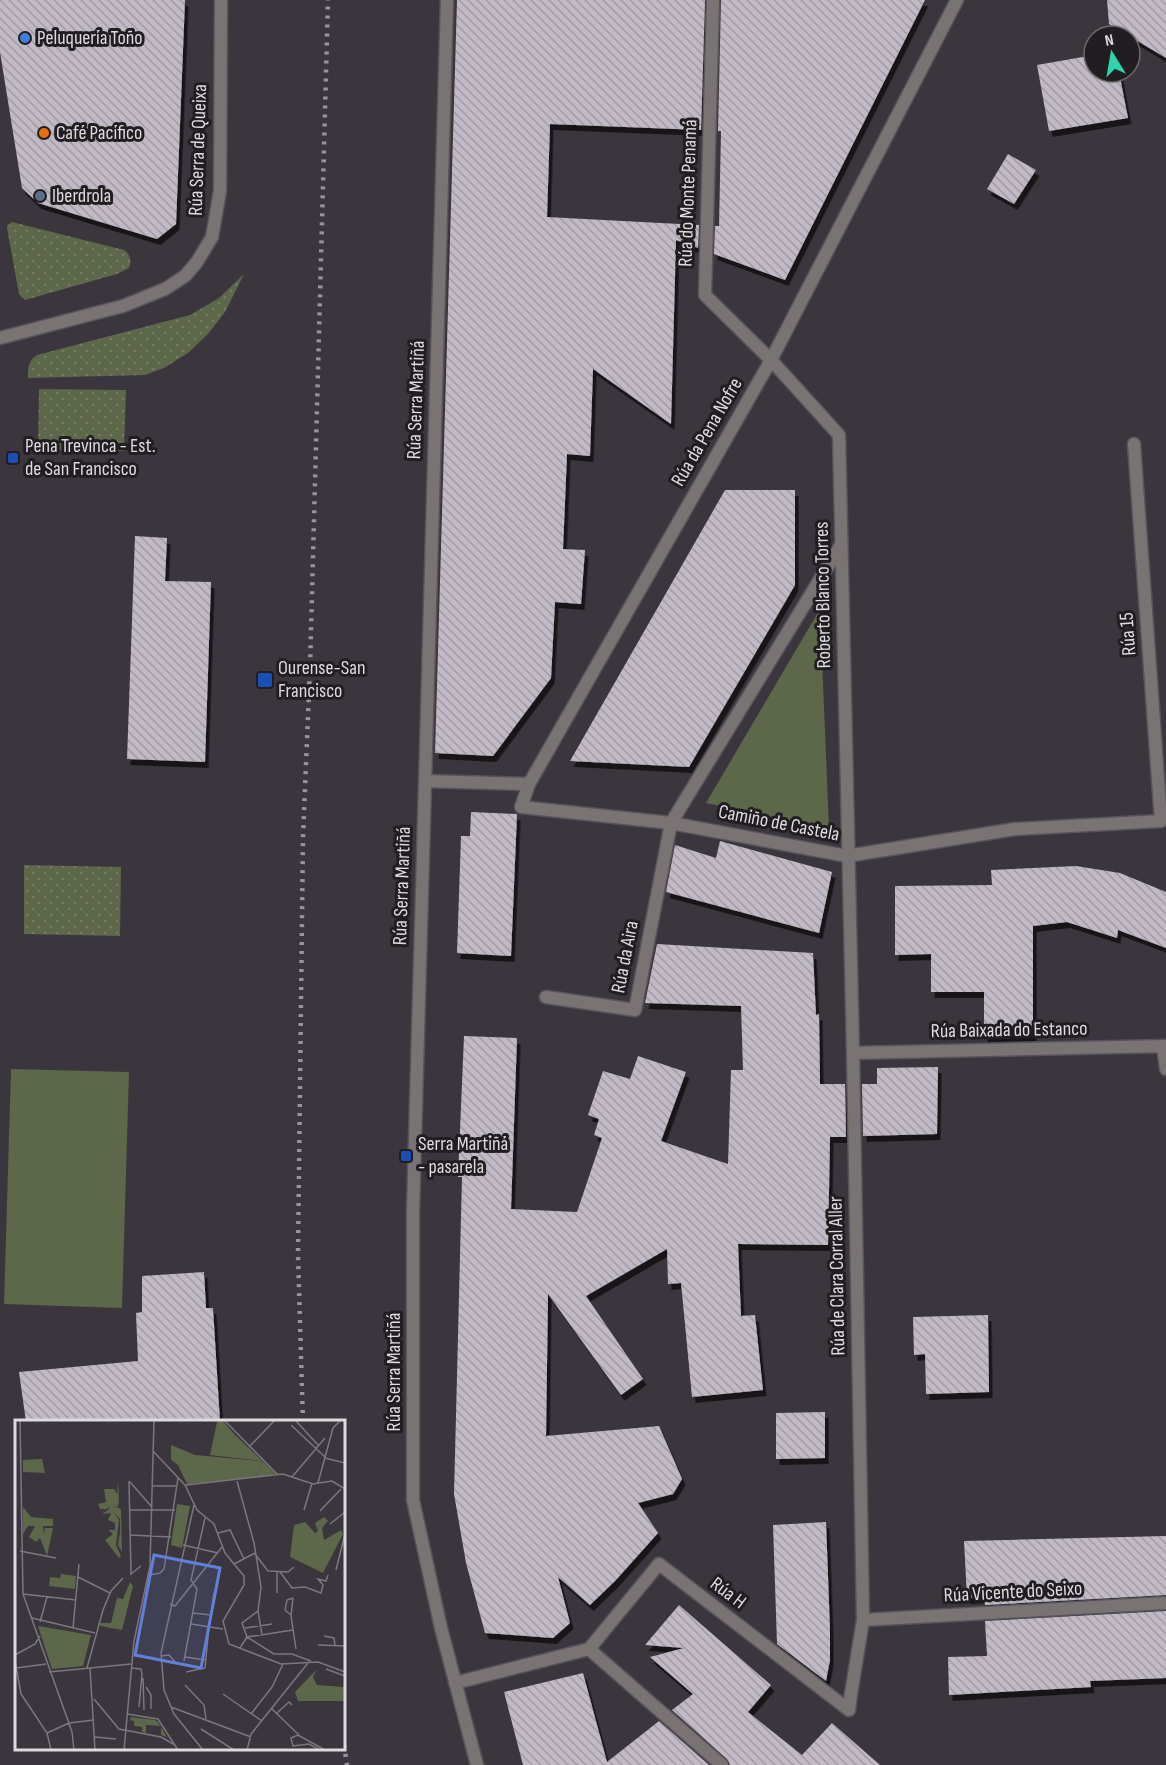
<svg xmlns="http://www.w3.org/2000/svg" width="1166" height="1765" font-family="'Sofia Sans Condensed',sans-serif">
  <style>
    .grass { fill: url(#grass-dots) }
    .green { fill: #5d674a }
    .building { fill: url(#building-back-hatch); filter: url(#shadow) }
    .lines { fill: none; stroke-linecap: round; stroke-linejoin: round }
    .pedestrian-casing { stroke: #58535b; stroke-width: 15 }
    .minor-casing { stroke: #58535b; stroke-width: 15 }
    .pedestrian { stroke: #797374; stroke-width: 12 }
    .minor { stroke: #797374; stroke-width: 12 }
    .rail { stroke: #9a959c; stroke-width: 4.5; stroke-dasharray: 3 6; stroke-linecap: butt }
    .shop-dot { fill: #3f7fe0; stroke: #211e22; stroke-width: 2 }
    .food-dot { fill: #e8710a; stroke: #211e22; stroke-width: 2 }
    .service-dot { fill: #5c6f8a; stroke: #211e22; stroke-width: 2 }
    .transit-dot { fill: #1a4fb4; stroke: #211e22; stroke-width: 2 }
    .labels { text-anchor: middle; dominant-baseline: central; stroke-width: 6; stroke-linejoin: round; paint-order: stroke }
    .poi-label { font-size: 20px; fill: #dedae0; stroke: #211e22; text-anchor: start }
    .street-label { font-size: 20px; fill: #dedae0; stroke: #211e22 }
    .inset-road { fill: none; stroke: #7c777f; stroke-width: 1.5 }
    .view { fill: #617fdb; fill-opacity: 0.15; stroke: #617fdb; stroke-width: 3 }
    .inset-edge { fill: none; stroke: #dedae0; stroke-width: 3 }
  </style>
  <defs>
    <pattern id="grass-dots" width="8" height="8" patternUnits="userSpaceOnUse" patternTransform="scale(1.5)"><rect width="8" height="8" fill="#5d674a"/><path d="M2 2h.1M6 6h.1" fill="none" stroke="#747c64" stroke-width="1.8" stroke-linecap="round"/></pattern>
    <pattern id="building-back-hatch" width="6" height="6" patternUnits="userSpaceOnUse" patternTransform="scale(1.5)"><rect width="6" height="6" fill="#c1b9c5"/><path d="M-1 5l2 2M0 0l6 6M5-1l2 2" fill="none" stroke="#a29ba4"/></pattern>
    <filter id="shadow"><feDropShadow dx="3.5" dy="6" stdDeviation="0" flood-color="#0009"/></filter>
  </defs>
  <rect width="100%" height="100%" fill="#3b353e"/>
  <path class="grass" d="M12,222L124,250C130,254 132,261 129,268L117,274L25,300L19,294L7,228V226Z
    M244,274L225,312L208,334L188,353L164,368L145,375L28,378C28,367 28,361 37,355L190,315L219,298Z
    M39,389L126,390L124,451L38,450Z
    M24,865L121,867L120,936L24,934Z"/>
  <path class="green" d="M820,609L829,829L706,803Z
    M11,1069L129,1072L122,1308L4,1304Z"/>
  <path class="building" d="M0,0H185L176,224L157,239L38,203L22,188L0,52Z
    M457,0H705L701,130L550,124L547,217L699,225L698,248L676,240L671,424L593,369L590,456L567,454L563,549L585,550L581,604L555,602L551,678L493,756L435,753Z
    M721,0H925L785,280L714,254L715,226H719L721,131H718Z
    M1107,0H1166V58L1109,24Z
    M1094,55V72H1119L1128,118L1049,131L1037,65Z
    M1008,154L1036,170L1014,204L987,189Z
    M725,490H795V585L689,767L570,761Z
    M135,536L167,538L165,581L211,582L205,762L127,759Z
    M471,812L517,814L511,956L457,953L461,836H470Z
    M720,841L832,872L819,933L666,892L675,845L716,858Z
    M1076,866L1120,873L1166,892V948L1118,930L1117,938L1067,922L1033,926V1035L984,1036V992H931V954L895,955V886L992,885L991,870Z
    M657,944L813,953L816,1015L819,1014L820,1084H845L846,1137H830L828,1245L738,1244L741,1316L755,1315L763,1390L692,1397L681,1283L668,1284L667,1249L586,1296L643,1379L621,1395L548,1294L546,1436L659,1426L682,1479L673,1494L638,1503L658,1533L615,1581L590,1605L558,1577L570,1623L553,1638L485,1633L466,1563L454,1494L462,1177H458L464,1036L517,1038L511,1209L577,1212L602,1138L594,1135L599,1119L588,1115L603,1071L630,1079L638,1056L686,1072L661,1141L728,1164L731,1070H743L741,1006L645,1003Z
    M938,1067L937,1134L863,1136L862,1084H877V1068Z
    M204,1272L206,1308H213L220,1422H26L19,1372L138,1361L136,1313L142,1312V1276Z
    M988,1315L989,1392L926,1394L925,1354L914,1355L913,1317Z
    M825,1412V1458L776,1459V1413Z
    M826,1522L830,1631V1660L826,1681L777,1644L773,1525Z
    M1166,1536V1595L985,1605L984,1597L967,1598L964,1541Z
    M679,1605L771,1685L748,1712L802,1755L832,1723L880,1765H730L727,1759L672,1710L693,1694L650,1657L684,1648L645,1645Z
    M1166,1611V1678L1090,1681L1091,1687L949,1695L948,1657L987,1656L985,1621Z
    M583,1673L607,1762L659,1721L709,1765H523L504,1692Z"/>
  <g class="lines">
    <defs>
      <path id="pedestrian" d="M529,784L521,807L671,823L847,856
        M546,997L635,1010L671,823L841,545
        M589,1649L659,1564L849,1710L851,1694"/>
      <path id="minor" d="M447,0L413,1211V1500L441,1628L477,1765
        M713,0L705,295L771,360L839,435L853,1053L863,1620L851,1694
        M0,338L123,306L165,289L185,276L197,262L212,237L220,191L221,0
        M425,781L529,784L771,360L957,0
        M847,856L1015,829L1161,821L1134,444
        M1163,1046L1166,1069
        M853,1053L1166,1046
        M863,1620L1166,1603
        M455,1683L589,1649L722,1765"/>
    </defs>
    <use href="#pedestrian" class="pedestrian-casing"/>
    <use href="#minor" class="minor-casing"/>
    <use href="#pedestrian" class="pedestrian"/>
    <use href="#minor" class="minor"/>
    <path class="rail" d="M303,1422L298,1255L303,837L310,668L328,0
      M344,1745L347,1765"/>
  </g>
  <circle class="shop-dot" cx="25" cy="38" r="6"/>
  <circle class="food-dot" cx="44" cy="133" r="6"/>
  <circle class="service-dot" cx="40" cy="196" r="6"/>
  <g class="transit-dot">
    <rect x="7" y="452" width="12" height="12" rx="3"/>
    <rect x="257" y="672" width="16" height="16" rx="3"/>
    <rect x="400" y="1150" width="12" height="12" rx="3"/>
  </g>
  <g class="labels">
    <g class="poi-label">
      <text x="37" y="38">Peluquería Toño</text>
      <text x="56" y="133">Café Pacífico</text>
      <text x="52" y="196">Iberdrola</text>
      <text x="25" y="446">Pena Trevinca - Est.<tspan x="25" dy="23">de San Francisco</tspan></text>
      <text x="278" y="668">Ourense-San<tspan x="278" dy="23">Francisco</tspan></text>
      <text x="418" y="1144">Serra Martiñá<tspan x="418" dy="23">- pasarela</tspan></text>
    </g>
    <g class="street-label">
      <text transform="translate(198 150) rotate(-88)">Rúa Serra de Queixa</text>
      <text transform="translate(688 193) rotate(-88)">Rúa do Monte Penamá</text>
      <text transform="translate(416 400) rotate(-88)">Rúa Serra Martiñá</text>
      <text transform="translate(707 432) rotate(-60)">Rúa da Pena Nofre</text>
      <text transform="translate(823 595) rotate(-91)">Roberto Blanco Torres</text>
      <text transform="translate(1128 634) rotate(-94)">Rúa 15</text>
      <text transform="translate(779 823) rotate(11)">Camiño de Castela</text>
      <text transform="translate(402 886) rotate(-88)">Rúa Serra Martiñá</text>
      <text transform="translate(625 957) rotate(-79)">Rúa da Aira</text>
      <text transform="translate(1009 1030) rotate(-1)">Rúa Baixada do Estanco</text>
      <text transform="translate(837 1276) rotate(-91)">Rúa de Clara Corral Aller</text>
      <text transform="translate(394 1372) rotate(-90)">Rúa Serra Martiñá</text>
      <text transform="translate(1013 1592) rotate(-3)">Rúa Vicente do Seixo</text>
      <text transform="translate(728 1593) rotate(37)">Rúa H</text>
    </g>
  </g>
  <g transform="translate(15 1420)">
    <rect width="330" height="330" fill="#3b353e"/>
    <path d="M103,61L104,80L103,87L98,86L106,89L107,132L103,125L105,113V99L99,92L104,100L101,125L106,136L104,138L90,120L98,114L93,110H100V103L93,100L96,93L87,94L93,90L95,87L86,92L90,89H85L83,84L91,82L89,69H99L102,74Z" fill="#5d674a"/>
    <path d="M309,97L313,101L307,108L309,120L326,110L328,114L308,153L275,137L279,105L290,102L300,113L303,111L300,103Z" fill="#5d674a"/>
    <path d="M156,25L180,35L247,41L241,57L172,64L163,45L156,40Z" fill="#5d674a"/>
    <path d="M207,0L220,15L261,54L241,57L247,41L195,35L202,2ZM27,39L30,53L8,52V40ZM162,84L175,86L167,128L156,125ZM8,87L16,97L38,99V106H28L29,114L30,108H38L32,136L25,118L21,122L14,117L20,106H13L8,114ZM46,154L61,156L60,169L34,166L35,157L45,158ZM115,162L118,166L107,210L85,206V203H96L102,178L108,179ZM23,206L76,215L68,246L37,249ZM302,249L298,257L302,265L330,267V281H283L280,272ZM116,297L140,300L143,302L152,317L146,315V306L131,305V313L127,312V307L119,306V301L115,300Z" fill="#5d674a"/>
    <path class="inset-road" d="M5,0L8,174L57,312L59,330M209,0L263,55M280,0L304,26M276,5L310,37M234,27L260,0M138,31L170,65L182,90L199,104L210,133L229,156V165L208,201L214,224L266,244L303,242L330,252M310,38L330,43M268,54L298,64L317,61L330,69M277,57L310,18M114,61L116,154L126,146M222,61L239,123L246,167L243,191L247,215M115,62L136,86M303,63L318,8L326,0M171,65L268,54M137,66H161M179,85L146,233L149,270L159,294L188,330M115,90H160M289,90L297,63M305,91L326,69M315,104L330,92M203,113L215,110L229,139M115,115L156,117M168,125L203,133M5,131L41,138M240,134L253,151L273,152L279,147M219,144L240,133M321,150L330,114M265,152L277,168L290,167L306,173L308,165L303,159L311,161L313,155M134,155L145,153L149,149L163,58M63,157L95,173M262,173V152M8,174L61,180M278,178L276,196L281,229M155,184L160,186L207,127M243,191L227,203L232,217L259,234H277L296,241M178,193L196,195L199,173M276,195L270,190L272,180L278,178M17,198L80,213M25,202L32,177M176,204L208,209M58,208L64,144M230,208L257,204M314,217L309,216L319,218L320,226M303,225L330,226M225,228L232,217L278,210M0,235L20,224L25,216M146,236L154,235L161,243M170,237L191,240M0,240L6,274L32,313L36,330M169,241L182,169L176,160L190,98M1,248L31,244M72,248L88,190L96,171L108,158M75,248L80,330M116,248L126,249L127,254L124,287M311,249L330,256M34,252L116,244M171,252L190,248L194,207M128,258L129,290M170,265L189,285L191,299M131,267L136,275V289M208,274L247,301M79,279L104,309L146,317L160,325M156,287L236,317M257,289L284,315M262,293L274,282L277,285M112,294L143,299L163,330M236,294L257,267L268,244M186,309L219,330M32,313L54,303L79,300M80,317L101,319M109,330L119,221L135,146L139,0M232,330L236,314L293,243M305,330L294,324L278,326L276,318L283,315L310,330"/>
    <path class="view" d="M139,135L205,148L186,248L120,235Z"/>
    <rect width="330" height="330" class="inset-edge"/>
  </g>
  <g transform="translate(1112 54) rotate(349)"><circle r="28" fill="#211e22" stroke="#6d696e" stroke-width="1.5"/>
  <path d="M0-4.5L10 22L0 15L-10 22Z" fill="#2ed4aa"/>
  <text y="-9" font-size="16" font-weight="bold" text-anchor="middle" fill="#dedae0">N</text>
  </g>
</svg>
